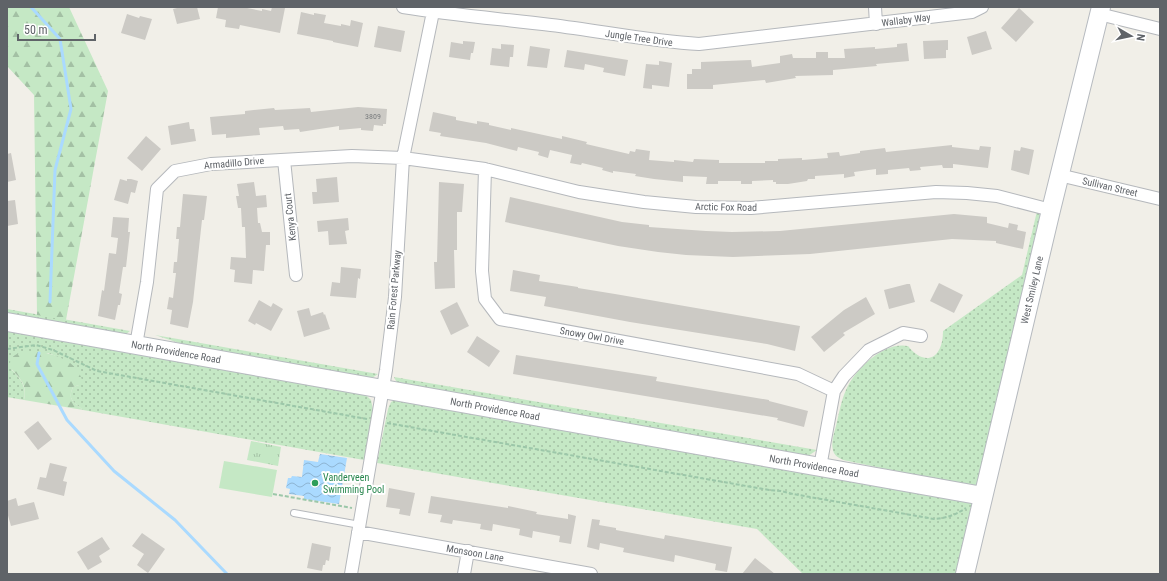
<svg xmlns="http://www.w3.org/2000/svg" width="1167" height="581" font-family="'Roboto Condensed',sans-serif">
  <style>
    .grass { fill: url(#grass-dots) }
    .forest { fill: url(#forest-firs) }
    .park { fill: url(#park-tufts) }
    .pitch { fill: #c5e8c5 }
    .water { fill: url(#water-waves) }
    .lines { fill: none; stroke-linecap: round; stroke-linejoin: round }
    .stream { stroke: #aadaff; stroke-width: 3 }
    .building { fill: #cccac5 }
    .lane-casing { stroke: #b5b8bc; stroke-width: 8 }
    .street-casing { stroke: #b5b8bc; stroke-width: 14 }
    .secondary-casing { stroke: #b6babf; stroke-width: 20 }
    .path { stroke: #9cc7a9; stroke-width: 2; stroke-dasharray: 4 2; stroke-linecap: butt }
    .lane { stroke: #fff; stroke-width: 6 }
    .street { stroke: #fff; stroke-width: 12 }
    .secondary { stroke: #fff; stroke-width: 18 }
    .leisure-dot { fill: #2e9e5b; stroke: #fff; stroke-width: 1.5 }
    .labels { text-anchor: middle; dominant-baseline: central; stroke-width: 4; stroke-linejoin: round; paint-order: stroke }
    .number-label { font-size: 8px; fill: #7a7d7f }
    .street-label { font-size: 10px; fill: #5f6368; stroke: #fff }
    .leisure-label { font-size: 10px; fill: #27864d; stroke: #fff; text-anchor: start }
  </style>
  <defs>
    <pattern id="grass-dots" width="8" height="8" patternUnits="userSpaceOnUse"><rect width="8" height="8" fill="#c5e8c5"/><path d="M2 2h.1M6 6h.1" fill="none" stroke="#a3c0a4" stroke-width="1.8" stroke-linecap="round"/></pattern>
    <pattern id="forest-firs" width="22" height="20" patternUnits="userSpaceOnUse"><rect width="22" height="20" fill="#c5e8c5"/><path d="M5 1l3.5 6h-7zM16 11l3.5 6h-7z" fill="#a3c0a4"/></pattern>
    <pattern id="park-tufts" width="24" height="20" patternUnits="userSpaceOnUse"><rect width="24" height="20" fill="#c5e8c5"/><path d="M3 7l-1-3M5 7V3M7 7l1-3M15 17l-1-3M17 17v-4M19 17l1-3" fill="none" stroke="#a3c0a4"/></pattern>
    <pattern id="water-waves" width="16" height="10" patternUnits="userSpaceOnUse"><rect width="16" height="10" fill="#aadaff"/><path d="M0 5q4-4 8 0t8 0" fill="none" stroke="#8eb4d2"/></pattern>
  </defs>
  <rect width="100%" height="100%" fill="#f1efe8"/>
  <path class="grass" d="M1037,211L1041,214L1042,217L977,485L968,486L843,460C840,458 836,457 834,453C830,444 834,434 836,426C839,414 841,401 846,390C855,369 884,341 908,346C926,368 943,358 943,331L1022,275Z
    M7,309L130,331L125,335L7,316Z
    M7,329L364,393L371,400L373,410L364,460L83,410C74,402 67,400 73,387L79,385C70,363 71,362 48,353L12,370C21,379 27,387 24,400L7,397Z
    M155,335L378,374L372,378L185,345Z
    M394,377L817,450L808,456H804L397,383Z
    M395,400L970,502L973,505L958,574H803L757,529L377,463L388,409L391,402Z"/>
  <path class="forest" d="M7,7H69L108,91L66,320L37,315L34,95L7,66Z
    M24,351C45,351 76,357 82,380L79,385L73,387C67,400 74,402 83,410L24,400C26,393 25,385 20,379C18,375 14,373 12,369C6,359 15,354 24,351Z"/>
  <path class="park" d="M251,441L281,447L278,466L247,460Z"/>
  <path class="pitch" d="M224,461L277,470L272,497L219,488Z"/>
  <path class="water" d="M320,454L347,458L339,504L304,499V496L289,494L290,489L286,488L288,478H291L292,476L302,477L304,460L318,462Z"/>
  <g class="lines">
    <path class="stream" d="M31,7L60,39L71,109L55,170L50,302
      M39,353L37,364L67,420L114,471L175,520L227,574"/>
  </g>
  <path class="building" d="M181,7H197L200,19L177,24L173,9Z
    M218,7H242L262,11V9L271,11L272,7L285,8L280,33L240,25L239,29L225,27L226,20L216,18Z
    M1019,8L1034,22L1016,42L1001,28Z
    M301,12L314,15V13L326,15L324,23L341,26V24L350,26L351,20L363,23L358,47L333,42V41L297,34Z
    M127,14L139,18L140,16L152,19L145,40L121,33Z
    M378,26L405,31L401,52L374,47Z
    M986,31L992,49L972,55L967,37Z
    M948,40V50H946V58L924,59L923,41Z
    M463,41L475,42L473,53H471L470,60L449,57L451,42L463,44Z
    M907,43L909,61L876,64L877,66L833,70V75L795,76L796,78L766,83L765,80L713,85V89H687V74H692V69H701V62L751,60L752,67L780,63V56L792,54L793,58H816V52H828V58H845L844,49L875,47V49L897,47V44Z
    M501,44L514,45L513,57H510L509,67L490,65L492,48L501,49Z
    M530,46L550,49L547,68L527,66Z
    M567,50L628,60L625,76L603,72L604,68L585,64L584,70L564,67Z
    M659,61L672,63L669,87L652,85V89L643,88L646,64L659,65Z
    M358,107L387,109L386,124H383V126L374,125L373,131L361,130V128L339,130V126L300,132L299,129L284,130L283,126L259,128L260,135L226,138V134L212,135L210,117L245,114V111L274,108L275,110L310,108L311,112Z
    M433,112L456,117V120L477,124V121L489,123V125L511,130V128L562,139V136L587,142L586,144L629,154L630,151L635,152L636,149L650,151L649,160L674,162V160L693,162L694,159L719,160V163H765V161H778V159L802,158V160L828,158L827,153L839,152L840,156L860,153V151L885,148L886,152L952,145V147L979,150L980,146L991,147L988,168L953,164V168H943L942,165L920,167L921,170L910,171L909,168L888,170V174L876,175V169L854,172L855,176L844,178V174L815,176V179H808L807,181L788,184H776V182H773V180L752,181V184H741V181H718V184H706L707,177L683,176V182L654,179L635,176L636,174L613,171V173L602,170L603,168L582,163L581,165L570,163L572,155L550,150L548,158L538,155L539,152L518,147L517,151L486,143L440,136L441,133L429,131Z
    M189,122L190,129H194L196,141L171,145L168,126Z
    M146,136L161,149L142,171L127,158Z
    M1021,147L1034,150L1029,175L1011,170L1014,150L1020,151Z
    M11,153L16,180L7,182V154Z
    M337,177L339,202L313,204L312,192H317L316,179Z
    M120,179L127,181V179H131L138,181L135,193L131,192L128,204L114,200Z
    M254,182L256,196L266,195L267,207L257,208L258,223H260L262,232H270V245H266L264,271L253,270L252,284L234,282L235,270L230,269L231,257L246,258L245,227H242L241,208H238L236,196H239L237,184Z
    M439,182L464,184L462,212H457V250H454L455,288L435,289L434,262H437Z
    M183,194L207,196L204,220H202L193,302L188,328L170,324L172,310L167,309L169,297L173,298L176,273H173L174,262H177L179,239H176L177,227H180Z
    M510,197L622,222L649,225V227L706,231L732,232L780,231L954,214L987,217V223L1008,228L1009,223L1018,225L1017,230L1026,232L1023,249L996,243V241L952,239L810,254L733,257L686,255L658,252L618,246L505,222Z
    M15,200L18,224L7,226V201Z
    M113,217L129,218L128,232H130L126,267H123L119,293L122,294L120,305H118L115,320L98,316L102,290L104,291L109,253L116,254L118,238L111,237Z
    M348,218L349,230L345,231L347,244L329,245L328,231L318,232L317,221Z
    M341,267L361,269L360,279L358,278L356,298L330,296L332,282L340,283Z
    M513,270L540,275L539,281L578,287V288L615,294L800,326L795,351L767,344L630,322L544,306L546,297L510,291Z
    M939,283L963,295L954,313L930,301Z
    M907,284H910L915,302L889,309L884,290Z
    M866,297L875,314L843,333L845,335L824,352L811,337L844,310Z
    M259,300L271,307L273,303L283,309L271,331L256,323L255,325L248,321Z
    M457,302L469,326L451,335L440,311Z
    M309,308L311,316L323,312L324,315L325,314L330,329L304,337L297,311Z
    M477,336L500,351L489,367L467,352Z
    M516,355L657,377L656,381L769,400V401L808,411L804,427L777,420L778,418L513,374Z
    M38,421L52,439L38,450L24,432Z
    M50,463L67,467L63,481L67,482L64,496L37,489L40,477L46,478Z
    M389,488L415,493L410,516L399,514L400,509L386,507Z
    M431,496L508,508V506L537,512L536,514L568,519V514L576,516L571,544L559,542L560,536L533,531L532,538L519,535L520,529L493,524L492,531L480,529L481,524L453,520L452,524L440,522L442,515L428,513Z
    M16,498L18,506L34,502L39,519L11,526L7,512V501Z
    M592,519L600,520L599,525L616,528V530L664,539L665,535L732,547L727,572L715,570L716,564L675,555L674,562L623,552L624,548L600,543L599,550L587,547Z
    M142,533L165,549L148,573L137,565L144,554L132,546Z
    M102,537L110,549L99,556L102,562L88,570L77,552Z
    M312,543L331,547L329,561L326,560L325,565H323L322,571L307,568Z
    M755,558L775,574H742Z"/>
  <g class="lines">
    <defs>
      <path id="lane" d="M294,513L360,525"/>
      <path id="street" d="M403,7C452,15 502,19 551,25C601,31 649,41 699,44L972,12L982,7
        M875,7L876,24
        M1099,14L1160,29
        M284,160L296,275
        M485,169L482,271L485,299L500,319L798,374L834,391
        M1059,175L1160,199
        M136,345L147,282L157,189L175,171L211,164L352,156L403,158L485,169L579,192L644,202L696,207L751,208L936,192L967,193L997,196L1051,210
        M820,467L834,391L844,376L869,350L903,333L921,336
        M358,532L591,574
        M351,574L386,370L395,297L403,158L434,7
        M464,574L468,551"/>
      <path id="secondary" d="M7,322L983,496
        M965,574L1051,210L1101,7"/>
    </defs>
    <use href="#lane" class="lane-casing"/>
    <use href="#street" class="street-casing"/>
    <use href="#secondary" class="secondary-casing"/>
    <path class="path" d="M7,349L36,345L53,350L97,371L367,419
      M387,423L769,490L781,491L793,494L934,519C947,518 955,515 966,508
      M273,494L352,508"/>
    <use href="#lane" class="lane"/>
    <use href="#street" class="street"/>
    <use href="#secondary" class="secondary"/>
  </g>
  <circle class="leisure-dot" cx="315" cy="483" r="4"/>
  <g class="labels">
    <g class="number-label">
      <text x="373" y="116">3809</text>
    </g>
    <g class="street-label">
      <text transform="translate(906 20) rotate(-7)">Wallaby Way</text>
      <text transform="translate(639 38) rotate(8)">Jungle Tree Drive</text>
      <text transform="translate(234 163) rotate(-5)">Armadillo Drive</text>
      <text transform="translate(1110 187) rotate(13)">Sullivan Street</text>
      <text transform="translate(726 207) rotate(1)">Arctic Fox Road</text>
      <text transform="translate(290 217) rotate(-96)">Kenya Court</text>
      <text transform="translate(394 290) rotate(-85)">Rain Forest Parkway</text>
      <text transform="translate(1032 290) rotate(-77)">West Smiley Lane</text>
      <text transform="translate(592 336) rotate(10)">Snowy Owl Drive</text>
      <text transform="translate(176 352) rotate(10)">North Providence Road</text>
      <text transform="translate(495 409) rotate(10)">North Providence Road</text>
      <text transform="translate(814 466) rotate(10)">North Providence Road</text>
      <text transform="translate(475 553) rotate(10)">Monsoon Lane</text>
    </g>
    <g class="leisure-label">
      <text x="323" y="477">Vanderveen<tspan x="323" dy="12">Swimming Pool</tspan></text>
    </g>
  </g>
  <rect width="1167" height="581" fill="none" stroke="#5f6368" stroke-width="16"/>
  <g transform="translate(1131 36) rotate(99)" stroke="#ffffff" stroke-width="3" paint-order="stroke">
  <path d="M0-3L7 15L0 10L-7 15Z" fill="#5f6368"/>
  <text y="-6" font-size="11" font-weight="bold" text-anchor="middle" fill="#5f6368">N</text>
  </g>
  <path d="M18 34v6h77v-6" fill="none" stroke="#5f6368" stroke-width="2"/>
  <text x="24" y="34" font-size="12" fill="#5f6368" stroke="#ffffff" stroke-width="3" paint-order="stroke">50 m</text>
</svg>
